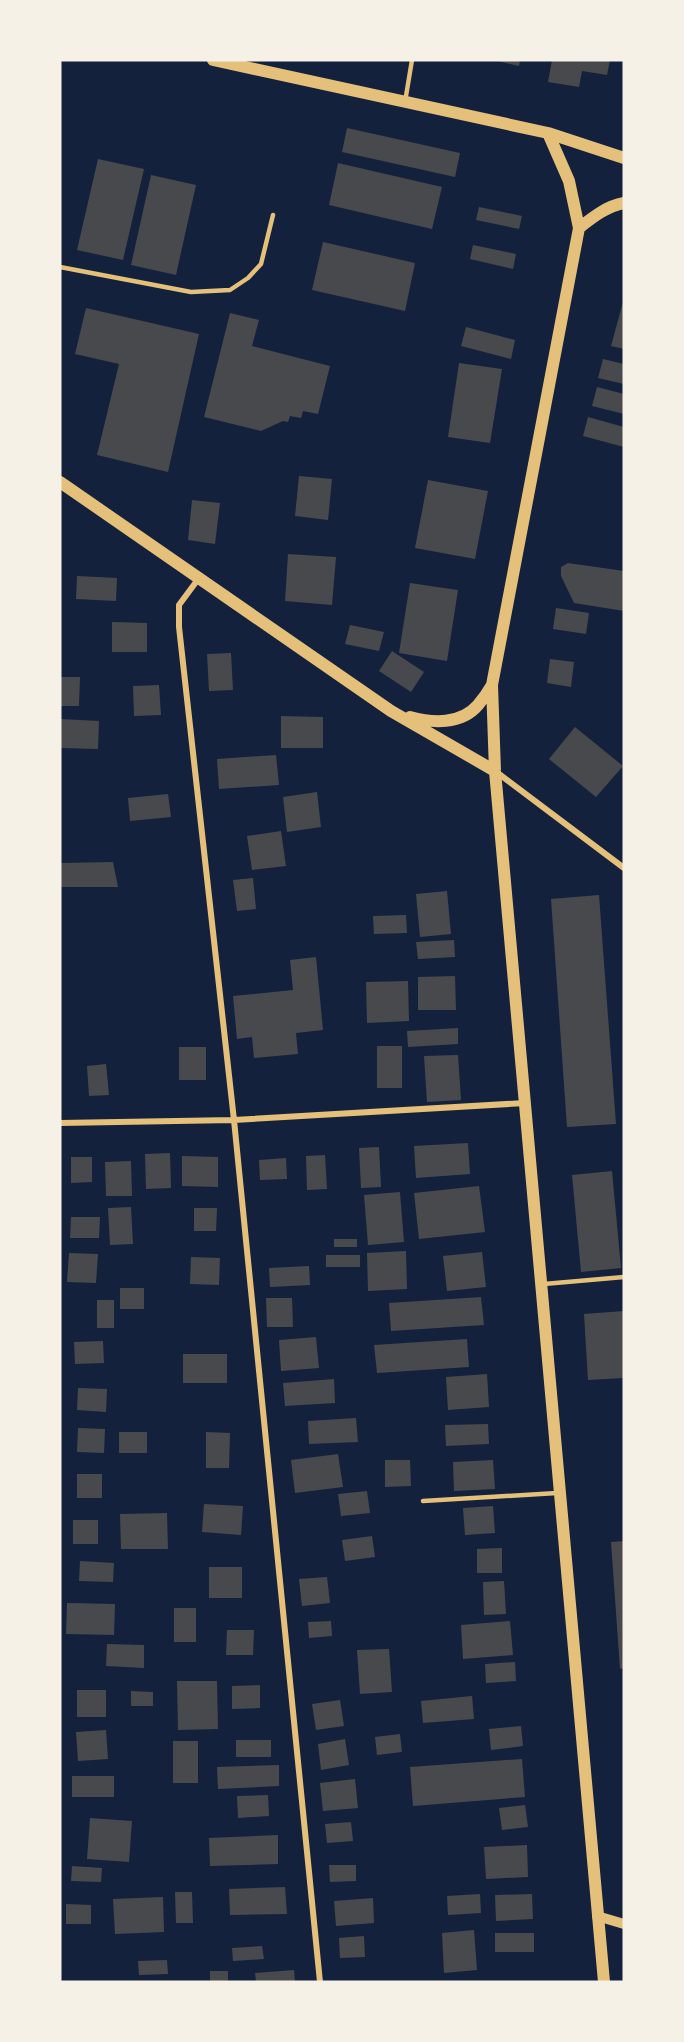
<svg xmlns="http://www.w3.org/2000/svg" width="684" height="2042" font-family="'Noto Sans',sans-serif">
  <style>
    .building { fill: #48494c }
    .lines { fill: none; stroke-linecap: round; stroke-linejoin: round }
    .service { stroke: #e5c07b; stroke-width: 4.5 }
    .minor { stroke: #e5c07b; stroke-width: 6 }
    .tertiary { stroke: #e5c07b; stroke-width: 10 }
    .secondary { stroke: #e5c07b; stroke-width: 12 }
  </style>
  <rect width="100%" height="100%" fill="#14213d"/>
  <path class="building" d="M493,60H520L519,66Z
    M552,60H610L607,75L582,71L579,87L548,82Z
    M347,128L460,153L455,177L342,152Z
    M98,159L144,169L123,260L77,250Z
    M338,163L442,187L432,229L329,205Z
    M151,175L196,185L176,275L131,265Z
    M479,207L522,216L519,229L476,220Z
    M323,242L415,263L405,311L312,290Z
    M473,245L516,254L513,269L470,259Z
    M623,302L624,303V349L611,346Z
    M86,308L199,334L168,472L97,455L119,364L75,354Z
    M230,313L259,320L252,346L330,366L318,414L303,411L301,418L290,416L288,422L283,421L261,431L204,417Z
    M466,327L515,340L511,359L461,346Z
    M603,359L624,364V384L598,378Z
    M459,363L502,369L490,443L448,437Z
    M597,387L624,394V414L592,406Z
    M588,417L624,427V447L583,436Z
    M299,476L332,479L328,520L295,516Z
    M428,480L488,491L475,559L415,548Z
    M192,500L220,503L215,544L188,540Z
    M288,554L336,557L332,605L285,601Z
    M568,563L624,571V611L574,603L561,576V567Z
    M77,576L117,578L116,601L76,599Z
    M410,583L458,590L447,661L399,653Z
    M556,608L589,613L586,634L553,629Z
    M112,622L147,623V652H112Z
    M350,625L384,632L379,651L345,644Z
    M392,651L424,672L411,692L379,671Z
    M231,653L233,690L209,691L207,654Z
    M550,659L574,662L571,687L547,683Z
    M60,677H80L79,706H60Z
    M159,685L161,715L134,716L133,686Z
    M281,716L323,717V748H281Z
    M60,719L99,721L98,749L60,748Z
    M575,727L623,766L596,797L549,759Z
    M276,755L279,785L219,789L217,759Z
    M317,792L321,827L287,832L283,797Z
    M168,794L171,817L130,821L128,798Z
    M281,831L286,866L252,870L247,836Z
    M113,862L118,887H60V863Z
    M253,878L256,909L237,911L233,880Z
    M447,891L451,934L420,937L416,894Z
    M599,895L616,1124L567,1127L551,899Z
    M406,915L407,933L374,934L373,916Z
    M454,940L455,957L418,959L416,942Z
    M316,957L323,1030L296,1033L298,1054L254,1058L252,1037L237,1039L233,996L293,990L290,960Z
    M455,976L456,1010H418V977Z
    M408,981L409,1021L367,1023L366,982Z
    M458,1028V1044L408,1047L407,1031Z
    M377,1046H402V1088H377Z
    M179,1047H206V1080H179Z
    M458,1055L461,1100L427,1102L424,1056Z
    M106,1064L109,1095L89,1096L87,1066Z
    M468,1143L470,1174L416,1178L414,1146Z
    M379,1147L381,1187L361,1188L359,1148Z
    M170,1153L171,1188L146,1189L145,1154Z
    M325,1155L327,1189L307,1190L306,1156Z
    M182,1156L218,1157V1187L182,1186Z
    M71,1157H92V1182L71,1183Z
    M286,1158L287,1179L260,1180L259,1160Z
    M131,1161L132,1196H106L105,1162Z
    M612,1171L621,1268L581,1272L572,1175Z
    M479,1186L485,1232L419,1239L414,1193Z
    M400,1192L404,1242L368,1245L364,1195Z
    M131,1207L133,1244L110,1245L108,1208Z
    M194,1208H217L216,1231H194Z
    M71,1217H100L99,1238H70Z
    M334,1239H357V1247H334Z
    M406,1251L407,1289L368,1291L367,1253Z
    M482,1252L486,1287L447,1291L443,1256Z
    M69,1253L98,1254L96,1283L67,1282Z
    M326,1255H360V1267H326Z
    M191,1257L220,1258L219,1285L190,1284Z
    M309,1266L310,1285L270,1287L269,1268Z
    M120,1288H144V1309H120Z
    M481,1297L484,1325L391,1331L389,1303Z
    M266,1298H292L293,1327H267Z
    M97,1300H114V1328H97Z
    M624,1311V1378L588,1380L584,1314Z
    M316,1337L319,1368L281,1371L279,1340Z
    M467,1339L469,1367L377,1373L374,1345Z
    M103,1341L104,1363L75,1364L74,1342Z
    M183,1354H227V1383H183Z
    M487,1374L489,1407L448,1410L446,1377Z
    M334,1379L335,1403L285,1406L283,1383Z
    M78,1388L107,1389L106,1412L77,1410Z
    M356,1418L358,1442L309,1444L308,1421Z
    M488,1424L489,1444L446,1446L445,1425Z
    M78,1428L105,1429L104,1453L77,1452Z
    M119,1432H147V1453H119Z
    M206,1432L230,1433L229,1468H206Z
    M338,1454L343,1487L295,1493L291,1460Z
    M385,1460H410L411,1486L385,1487Z
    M493,1460L495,1489L454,1491L453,1462Z
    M77,1474H102V1498H77Z
    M367,1491L370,1513L341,1516L338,1494Z
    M204,1504L243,1506L241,1535L202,1532Z
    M493,1506L495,1533L465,1535L463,1508Z
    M167,1513L168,1549H121L120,1514Z
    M73,1520H98V1544H73Z
    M372,1536L375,1557L345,1561L342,1540Z
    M624,1541V1668L620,1669L611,1542Z
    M502,1548V1573H477V1549Z
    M80,1561L114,1563L113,1582L79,1581Z
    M209,1567H242V1598H209Z
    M327,1577L330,1603L302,1606L299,1579Z
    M504,1581L506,1614L484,1615L483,1582Z
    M67,1603L115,1604L114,1635L66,1634Z
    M174,1608H196V1642H174Z
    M331,1621L332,1636L309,1638L308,1622Z
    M510,1621L513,1655L463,1659L461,1625Z
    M227,1630H254L253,1655H226Z
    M107,1644L144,1645V1668L106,1666Z
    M389,1649L392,1692L360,1694L357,1650Z
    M515,1662L516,1681L486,1683L485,1664Z
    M177,1681H217L218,1729L178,1730Z
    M260,1685V1708L232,1709V1686Z
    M77,1690H106V1717H77Z
    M131,1691L153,1692V1706H131Z
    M472,1696L474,1719L423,1723L421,1701Z
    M340,1700L344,1726L316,1730L312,1704Z
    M521,1726L523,1746L491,1750L489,1729Z
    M106,1730L108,1759L78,1761L76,1732Z
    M400,1734L402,1752L377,1755L375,1737Z
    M345,1739L349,1765L321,1770L318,1744Z
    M236,1740H271V1757H236Z
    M173,1741H198V1783H173Z
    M522,1759L525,1797L413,1806L410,1767Z
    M279,1765V1786L218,1789L217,1767Z
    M72,1776H114V1797H72Z
    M355,1779L358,1808L323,1811L320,1783Z
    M268,1795L269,1816L238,1818L237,1796Z
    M525,1805L528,1827L502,1830L499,1808Z
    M90,1818L132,1821L129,1862L87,1859Z
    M351,1822L353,1841L327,1843L325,1824Z
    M278,1835V1864L210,1866L209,1838Z
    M527,1845L528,1877L486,1879L484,1847Z
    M329,1865H356V1881L330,1882Z
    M72,1866L102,1868L101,1882L71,1881Z
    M285,1887L287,1914L230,1915L229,1889Z
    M175,1892H192L193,1923H176Z
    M480,1894L481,1913L448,1915L447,1896Z
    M532,1894L533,1919L496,1921L495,1895Z
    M163,1897L164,1932L115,1934L113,1899Z
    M373,1898L374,1923L336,1926L334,1901Z
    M66,1904L91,1905V1924H66Z
    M474,1930L477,1970L444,1973L442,1933Z
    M495,1933H534V1952H495Z
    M364,1936L365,1957L340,1958L339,1938Z
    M262,1946L264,1959L233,1961L232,1948Z
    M167,1960L168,1974L139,1975L138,1961Z
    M294,1970L295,1982H256L255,1973Z
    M210,1971H228V1982H210Z"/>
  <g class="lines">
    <path class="service" d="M405,102L412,60
      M60,267L191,292L230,290L248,278L261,264L273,215
      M544,1284L624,1277
      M423,1501L557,1493"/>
    <path class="minor" d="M199,578L179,605V627L234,1120L320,1982
      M495,771L624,868
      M60,1123L234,1120L525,1103"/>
    <path class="tertiary" d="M597,1916L624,1924"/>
    <path class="secondary" d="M213,60L548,133L624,158
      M548,133L569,181L579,228L492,685L495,771L604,1982
      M579,228C593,217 607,206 624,203
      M60,482L391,711L495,771
      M410,717C432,723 461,725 478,705C483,699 488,692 492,685"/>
  </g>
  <rect width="684" height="2042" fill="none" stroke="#f6f1e7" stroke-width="123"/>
</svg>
